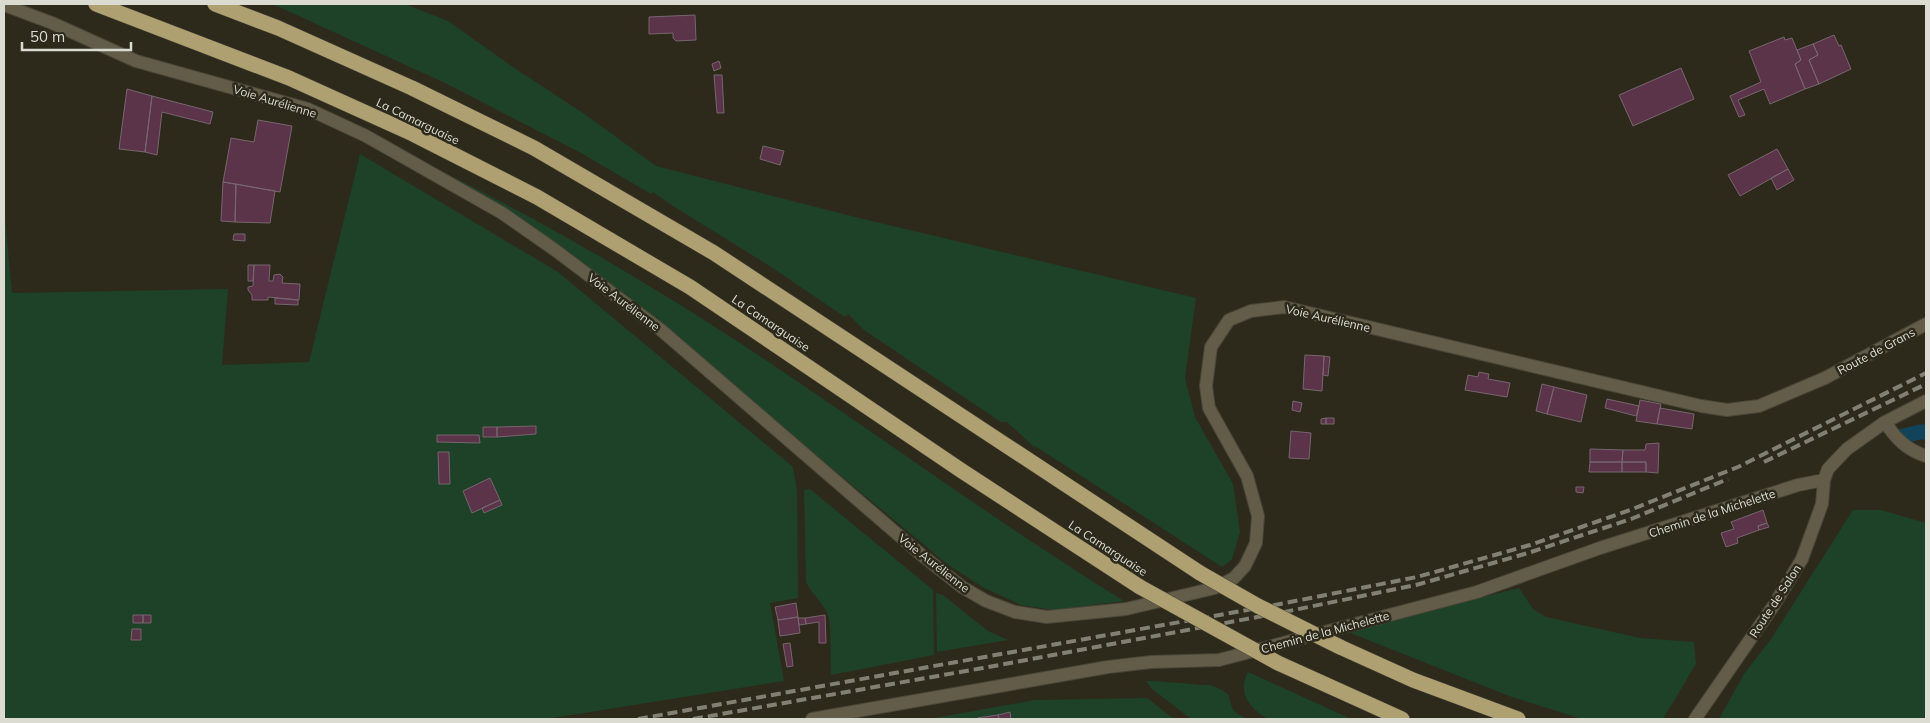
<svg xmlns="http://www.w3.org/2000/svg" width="1930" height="723" font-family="Mulish,sans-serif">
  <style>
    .green { fill: #1d4227 }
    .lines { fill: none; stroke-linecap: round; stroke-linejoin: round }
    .canal { stroke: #11445b; stroke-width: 15 }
    .building { fill: #5b344a; stroke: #77656e }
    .minor-casing { stroke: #494638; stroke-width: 14 }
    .tertiary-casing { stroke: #494638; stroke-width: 14 }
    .motorway-casing { stroke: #494638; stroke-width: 16 }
    .minor { stroke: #625c49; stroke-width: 12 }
    .tertiary { stroke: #625c49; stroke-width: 12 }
    .motorway { stroke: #afa072; stroke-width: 15 }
    .rail { stroke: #828073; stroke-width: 4; stroke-dasharray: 10 5; stroke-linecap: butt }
    .motorway-bridge-casing { stroke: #494638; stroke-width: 16; stroke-linecap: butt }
    .motorway-bridge { stroke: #afa072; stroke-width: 15 }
    .labels { text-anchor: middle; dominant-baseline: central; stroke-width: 5; stroke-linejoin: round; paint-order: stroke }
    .street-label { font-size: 12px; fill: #dcdbd1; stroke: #2d2a1b }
  </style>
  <rect width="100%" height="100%" fill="#2d2a1b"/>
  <path class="green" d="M265,4H405L448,21L510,65L586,115L656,166L855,217L1196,298L1185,378L1195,417L1233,484L1240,532L1232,559L1222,567L1035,446L1034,447L1007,422H1001L864,330L848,314L845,317L768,265L673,206L653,192L651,194L581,153L445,83L277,6Z
    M390,147C510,202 624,268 734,339C865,425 991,519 1124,601L1053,610L1021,605L984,588L947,564L745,396L602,281Z
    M360,154L558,272L793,467L797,491L798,598L770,603L784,681L546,719H4V207L12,293L228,289L222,365L309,362Z
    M810,489L933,590L934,655L831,675C830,662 832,625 828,615C823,602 812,595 806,582L804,490Z
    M1853,510H1881L1926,523V719H1719L1744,674L1771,639Z
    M1519,588L1533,609L1546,617L1640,638L1694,642L1696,664L1663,719H1582L1509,696L1353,634L1350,630Z
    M936,593L943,595L988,631L1008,640L937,652Z
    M1248,672L1351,719H1268C1249,708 1237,693 1248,672Z
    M1146,681C1162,681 1176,683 1191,684C1210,686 1210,682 1228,694C1233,710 1231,712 1248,719H1191L1151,688Z
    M1147,698L1174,719H929L1035,700Z"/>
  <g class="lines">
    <path class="canal" d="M1899,437L1920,432H1926"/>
  </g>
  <path class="building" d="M695,15L696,40L676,41L673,38V33L649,34V17Z
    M1834,35L1839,46L1841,45L1851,69L1819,84L1809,60L1818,55L1813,44Z
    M1784,37L1785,40L1792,38L1801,60L1795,64L1805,89L1770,104L1764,89L1738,100L1745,115L1739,117L1730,96L1761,82L1749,51Z
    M1813,44L1818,55L1809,60L1819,84L1805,89L1795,64L1801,60L1797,50Z
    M719,61L721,68L714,71L712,64Z
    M1681,68L1694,99L1633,126L1619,95Z
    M714,75H722L724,113H717Z
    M127,89L152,96L145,152L119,149Z
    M152,96L213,112L210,124L162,112L157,155L145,152Z
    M258,120L292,126L280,192L223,182L231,138L254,142Z
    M763,146L784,151L780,165L760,159Z
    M1777,149L1788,169L1740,196L1728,175Z
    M1788,169L1794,180L1777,190L1771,178Z
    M223,182L236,184L235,222L221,221Z
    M236,184L275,191L270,223L235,222Z
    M234,234H245V241L233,240Z
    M248,265H254L253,281H248Z
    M254,265H270L269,281H273L274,275L280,274L283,277L282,283L300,284L299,300L268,297V300H252V295L248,290V287L253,286Z
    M275,298L298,300V305L275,304Z
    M1305,355L1324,356L1322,391L1303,389Z
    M1324,356L1330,357L1328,376L1323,375Z
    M1479,372L1489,374L1488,379L1510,383L1507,397L1465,390L1468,375L1478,377Z
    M1542,384L1554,387L1547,414L1536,411Z
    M1554,387L1587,395L1581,422L1547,414Z
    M1607,399L1639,406L1636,416L1605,408Z
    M1640,400L1661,404L1657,424L1636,421Z
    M1293,401L1302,403L1300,412L1292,410Z
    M1660,408L1694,414L1692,429L1657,424Z
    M1326,418V424H1321V419Z
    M1326,418H1334V424H1326Z
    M536,426V434L497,437V427Z
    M483,427H497V437H483Z
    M1291,431L1311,433L1309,459L1289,458Z
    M437,435H479L480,443L437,442Z
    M1659,443L1658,473L1646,472V462H1622L1623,450H1645L1646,444Z
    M1590,449L1623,450L1622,462H1590Z
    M438,452H449L450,484H439Z
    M1590,462H1622V472H1589Z
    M1622,462H1646V472H1622Z
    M490,478L500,500L472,513L463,491Z
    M1576,487H1584L1583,493L1576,492Z
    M500,500L502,505L484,513L482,508Z
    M1763,510L1767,523L1758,526L1759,530L1737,538L1738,543L1726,547L1721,533L1734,529L1731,522Z
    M1767,523L1769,527L1759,530L1758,526Z
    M796,603L798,617L778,620L775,607Z
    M133,615H143V623H133Z
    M143,615H151V623H143Z
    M825,615L826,643H819V622L806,624L805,618Z
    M798,617L800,633L780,636L778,620Z
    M798,618H805L806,624L799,625Z
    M132,629H141V640H131Z
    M790,643L793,666L787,667L783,644Z
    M1010,712L1011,719H999L998,715Z
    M998,715L999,719H978L977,718Z"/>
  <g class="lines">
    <defs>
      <path id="minor" d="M4,5L52,23L136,61L308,109L366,136L502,213L555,250L661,330L918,552L962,587L986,601L1015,612L1047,617L1126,609L1215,588L1234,578L1245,566L1256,543L1258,516L1247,476L1209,408L1206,386L1211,347L1229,320L1251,311L1284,307L1701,406L1727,410L1759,406L1825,378
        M1885,422C1896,439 1907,450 1926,456
        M812,719L1108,667L1151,662L1219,660L1477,592L1600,548L1798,485L1824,480
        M1695,719L1774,605L1802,559L1822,504L1824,480L1828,469L1847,449L1885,422L1926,401"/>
      <path id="tertiary" d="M1825,378L1926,324"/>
      <path id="motorway" d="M96,4L289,78L413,134L537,197L690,287L962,471L1140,587
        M215,4L278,28L412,88L534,148L714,253L1200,573
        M1340,647L1413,680L1518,719
        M1278,663L1402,719"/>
    </defs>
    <use href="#minor" class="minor-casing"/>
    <use href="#tertiary" class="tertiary-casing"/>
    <use href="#motorway" class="motorway-casing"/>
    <use href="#minor" class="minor"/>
    <use href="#tertiary" class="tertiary"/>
    <use href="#motorway" class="motorway"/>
    <path class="rail" d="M1764,462L1926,384
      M638,719L1275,605L1417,577L1530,545L1630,510L1738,467L1926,373
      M693,719L983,668L1279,613L1416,585L1528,553L1631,519L1728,479"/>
    <defs>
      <path id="motorway-bridge" d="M1200,573L1258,606L1340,647
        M1140,587L1278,663"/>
    </defs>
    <use href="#motorway-bridge" class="motorway-bridge-casing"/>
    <use href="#motorway-bridge" class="motorway-bridge"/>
  </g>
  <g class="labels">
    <g class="street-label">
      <text transform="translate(275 101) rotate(17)">Voie Aurélienne</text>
      <text transform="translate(418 121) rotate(26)">La Camarguaise</text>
      <text transform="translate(624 302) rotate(37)">Voie Aurélienne</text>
      <text transform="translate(1328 318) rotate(13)">Voie Aurélienne</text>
      <text transform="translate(771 323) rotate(34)">La Camarguaise</text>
      <text transform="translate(1876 351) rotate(-28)">Route de Grans</text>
      <text transform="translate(1712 513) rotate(-18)">Chemin de la Michelette</text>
      <text transform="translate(1108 548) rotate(33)">La Camarguaise</text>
      <text transform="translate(934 563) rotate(38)">Voie Aurélienne</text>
      <text transform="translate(1775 601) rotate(-57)">Route de Salon</text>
      <text transform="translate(1325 632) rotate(-15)">Chemin de la Michelette</text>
    </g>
  </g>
  <rect width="1930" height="723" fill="none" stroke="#dcdbd1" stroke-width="10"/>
  <path d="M22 42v8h109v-8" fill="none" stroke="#dcdbd1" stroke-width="2.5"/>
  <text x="30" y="42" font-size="15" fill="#dcdbd1" stroke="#2d2a1b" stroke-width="4" paint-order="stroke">50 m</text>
</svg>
